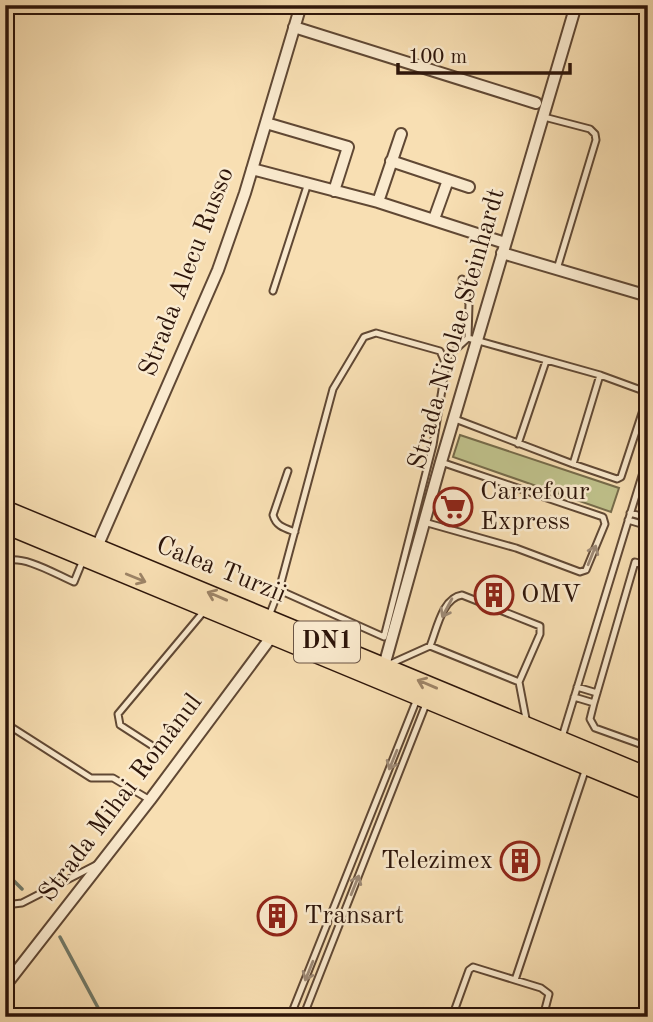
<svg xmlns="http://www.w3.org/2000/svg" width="653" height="1022" font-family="'Old Standard TT',serif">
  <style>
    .green { fill: #bfc18b; stroke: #766b4a; stroke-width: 2 }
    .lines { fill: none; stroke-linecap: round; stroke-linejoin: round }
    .stream { stroke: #717a69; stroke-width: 3.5 }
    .lane-casing { stroke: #604834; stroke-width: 9 }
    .street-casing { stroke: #604834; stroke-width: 14 }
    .primary-casing { stroke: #2d150a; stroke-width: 21 }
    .lane { stroke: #faeace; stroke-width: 5 }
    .street { stroke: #faeace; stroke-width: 10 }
    .primary { stroke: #f8dfb3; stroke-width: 18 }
    .oneway { stroke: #9e8a76 }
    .oneway2 { stroke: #9d8467 }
    .labels { text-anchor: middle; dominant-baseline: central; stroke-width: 5; stroke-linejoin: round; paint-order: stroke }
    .shield { fill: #faeace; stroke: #6a5545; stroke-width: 2 }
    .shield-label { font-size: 24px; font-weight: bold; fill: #2d150a }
    .street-label { font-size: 26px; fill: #2d150a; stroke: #faeace }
    .poi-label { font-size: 26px; fill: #2d150a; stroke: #faeace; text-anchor: start }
  </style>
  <rect width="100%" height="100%" fill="#f8dfb3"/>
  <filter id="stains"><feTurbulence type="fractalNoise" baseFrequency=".00286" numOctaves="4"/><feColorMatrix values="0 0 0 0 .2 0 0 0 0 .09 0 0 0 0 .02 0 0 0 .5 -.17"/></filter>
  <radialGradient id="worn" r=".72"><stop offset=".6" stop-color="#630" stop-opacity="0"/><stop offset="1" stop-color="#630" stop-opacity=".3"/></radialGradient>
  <path class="green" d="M460,435L619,488L611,512L453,457Z"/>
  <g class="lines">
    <path class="stream" d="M5,872L22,889
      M60,937L103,1017"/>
    <defs>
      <path id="lane" d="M544,117L590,129L595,134L596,140L557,269
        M462,279L469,304L468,338
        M273,291L308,183
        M444,360L468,338L600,375L641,390L647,398L621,477L617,479L573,464L455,419
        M518,444L546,361
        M573,464L600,375
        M288,471L273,515C276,526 284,528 295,532
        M630,513L648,518
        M628,520L648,526
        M424,522L516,548L580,572L586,570L605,524L603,517L441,462
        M647,550L648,547
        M5,561C25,555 55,574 74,582L83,560
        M5,593C15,602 9,612 5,623
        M269,616L279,590L384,637L433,445L445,371L444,360L440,351L376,333L364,337L333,389L279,590
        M430,646C437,629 442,598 462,595L540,626V634L519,682
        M390,664L430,646L519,682L527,724
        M577,687L597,693
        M574,697L594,703L590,719L595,728L648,747
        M594,703L635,562L643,564
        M5,723L91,778H113L150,800
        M562,737L648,456
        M151,745L120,725L118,714L205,610
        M5,905L22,903L96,865
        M515,980L541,988L549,994L543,1017
        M290,1017L417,699
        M303,1017L426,704
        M452,1017L469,970L473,967L515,980L586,768"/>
      <path id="street" d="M294,27L536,103
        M266,123L348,147L334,191
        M391,161L469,187
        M252,169L378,202L505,243
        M378,202L401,134
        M434,219L448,180
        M502,253L648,296
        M97,547L218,270L245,193L301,5
        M384,666L441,462L576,5
        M5,986L150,800L272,636"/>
      <path id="primary" d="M5,510L648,777
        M5,524L648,791"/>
    </defs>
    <use href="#lane" class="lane-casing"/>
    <use href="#street" class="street-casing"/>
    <use href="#primary" class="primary-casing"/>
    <use href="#lane" class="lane"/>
    <use href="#street" class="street"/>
    <use href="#primary" class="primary"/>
  </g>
  <defs><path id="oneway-shaft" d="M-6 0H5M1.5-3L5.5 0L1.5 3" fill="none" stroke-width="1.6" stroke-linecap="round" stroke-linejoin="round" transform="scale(1.75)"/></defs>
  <g class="oneway">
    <use href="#oneway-shaft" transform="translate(592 555) rotate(-68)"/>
    <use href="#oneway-shaft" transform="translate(447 608) rotate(118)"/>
    <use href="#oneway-shaft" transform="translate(393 760) rotate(112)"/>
    <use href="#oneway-shaft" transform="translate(355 885) rotate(-68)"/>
    <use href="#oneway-shaft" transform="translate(309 971) rotate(112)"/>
  </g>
  <g class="oneway2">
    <use href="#oneway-shaft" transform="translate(136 578) rotate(22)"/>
    <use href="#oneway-shaft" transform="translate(217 596) rotate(-157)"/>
    <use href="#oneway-shaft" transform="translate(427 684) rotate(-157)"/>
  </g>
  <defs>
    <symbol id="supermarket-ring" viewBox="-11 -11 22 22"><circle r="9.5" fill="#faeace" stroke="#8f2418" stroke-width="1.5"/><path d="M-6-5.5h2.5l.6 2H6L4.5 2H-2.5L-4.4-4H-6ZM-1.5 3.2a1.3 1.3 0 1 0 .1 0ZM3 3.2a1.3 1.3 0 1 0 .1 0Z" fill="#8f2418"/></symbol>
    <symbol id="building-ring" viewBox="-11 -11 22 22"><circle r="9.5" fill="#faeace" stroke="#8f2418" stroke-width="1.5"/><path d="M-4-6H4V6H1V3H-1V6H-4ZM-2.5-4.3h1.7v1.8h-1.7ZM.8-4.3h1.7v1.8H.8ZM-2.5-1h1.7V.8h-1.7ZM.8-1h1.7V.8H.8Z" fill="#8f2418"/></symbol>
  </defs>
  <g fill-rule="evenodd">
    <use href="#supermarket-ring" x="431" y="485" width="44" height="44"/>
    <use href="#building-ring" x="472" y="573" width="44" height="44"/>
    <use href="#building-ring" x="498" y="839" width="44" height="44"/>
    <use href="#building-ring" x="255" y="894" width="44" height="44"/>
  </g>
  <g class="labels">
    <rect class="shield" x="294" y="621.5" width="66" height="41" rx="5"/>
    <g class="shield-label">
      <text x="327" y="642">DN1</text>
    </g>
    <g class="street-label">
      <text transform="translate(187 272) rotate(-69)">Strada Alecu Russo</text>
      <text transform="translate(457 329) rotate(-74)">Strada Nicolae Steinhardt</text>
      <text transform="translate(221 570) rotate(22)">Calea Turzii</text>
      <text transform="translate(121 798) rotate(-53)">Strada Mihai Românul</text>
    </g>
    <g class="poi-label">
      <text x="480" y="492">Carrefour<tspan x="480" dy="30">Express</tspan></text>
      <text x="521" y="595">OMV</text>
      <text x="493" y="861" text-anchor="end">Telezimex</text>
      <text x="304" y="916">Transart</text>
    </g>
  </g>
  <rect width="653" height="1022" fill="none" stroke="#f8dfb3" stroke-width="28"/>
  <rect x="7" y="7" width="639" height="1008" fill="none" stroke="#2d150a" stroke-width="3.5"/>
  <rect x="14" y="14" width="625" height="994" fill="none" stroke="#2d150a" stroke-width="2"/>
  <path d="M398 63v10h172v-10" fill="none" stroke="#2d150a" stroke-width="3.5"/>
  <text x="408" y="63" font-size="21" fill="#2d150a" stroke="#faeace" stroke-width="5" paint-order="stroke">100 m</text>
  <rect width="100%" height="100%" filter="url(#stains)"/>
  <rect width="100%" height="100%" fill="url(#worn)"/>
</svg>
